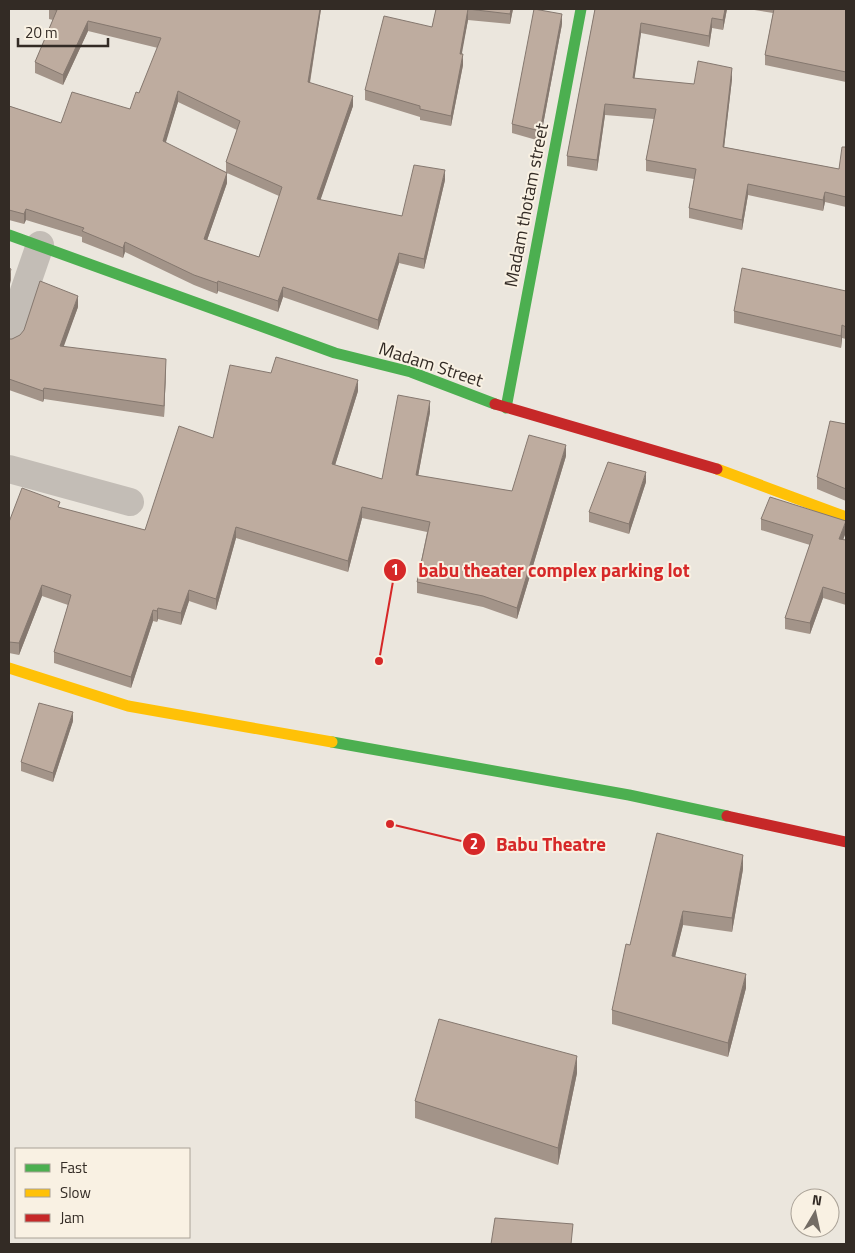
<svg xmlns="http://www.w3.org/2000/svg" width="855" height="1253" font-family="'Titillium Web',sans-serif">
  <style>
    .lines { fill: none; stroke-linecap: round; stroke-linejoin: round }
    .street { stroke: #c3bdb6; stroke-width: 28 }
    .fast { stroke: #4caf50; stroke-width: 11 }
    .slow { stroke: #ffc107; stroke-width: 11 }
    .jam { stroke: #c62828; stroke-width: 11 }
    .wall { fill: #a39489; fill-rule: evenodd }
    .shaded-wall { fill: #85786f }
    .building { fill: #beac9f; stroke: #85786f; fill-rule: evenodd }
    .labels { text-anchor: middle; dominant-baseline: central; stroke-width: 4; stroke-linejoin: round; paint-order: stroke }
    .street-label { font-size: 18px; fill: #332b25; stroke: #f9f1e3 }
    .leader { fill: none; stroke: #d62828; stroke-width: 2 }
    .callout-dot { fill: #d62828; stroke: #f9f1e3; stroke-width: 2 }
    .mark-label { font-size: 15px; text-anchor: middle; font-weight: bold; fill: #fff }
    .callout-label { font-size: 19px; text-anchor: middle; font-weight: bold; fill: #d62828; stroke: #f9f1e3; stroke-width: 4; stroke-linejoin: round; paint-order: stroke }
  </style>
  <rect width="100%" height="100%" fill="#ebe6dd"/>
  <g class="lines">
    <path class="street" d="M9,335L40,245
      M9,469L130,502"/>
    <path class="fast" d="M9,235L335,353L411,372L495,404
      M506,408L581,9
      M332,742L629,795L727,816"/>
    <path class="slow" d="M717,469L846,517
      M9,668L128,706L332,742"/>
    <path class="jam" d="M495,404L717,469
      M727,816L846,842"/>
  </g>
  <path class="wall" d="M49,9H321L310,83L353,106L320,200L402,216L445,180L424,269L399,263L378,330L283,297L278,312L218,291L217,294L194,285L125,252L123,258L82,242V237L26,220L24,224L9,220V106L61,123L130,109L139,93L158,48L88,31L63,85L35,73V62L53,20L49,19ZM178,102L237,130L226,162V172L165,143ZM227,173L279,196L259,257L207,240L227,183Z
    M436,9H513L510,24L468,20L461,54L463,65L451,126L420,120V117L365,100V90L432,27Z
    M595,9H727L723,30L712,28L709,47L641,33L634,79L694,84L732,79L724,147L839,169L846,147V207L825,202L823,211L748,195L742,230L689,218V208L694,179L646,171V160L654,119L605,115L597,171L567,166V156Z
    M748,9H846V82L765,65V55L773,13Z
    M562,24L540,141L512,133V124Z
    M846,291V339L842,338L841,348L734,323V311Z
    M78,307L63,346L166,370L164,417L44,399L43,402L9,390V339H12Z
    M358,391L335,465L382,479L430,412L418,476L512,491L566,456L517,619L483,607L417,593V582L427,532L362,518L348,572L236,538L216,610L189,601L181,625L158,619L157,622L153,621L131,688L54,663V652L68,605L42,596L19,655L9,653V522L60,508L145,530L213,438Z
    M846,424V501L817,489V477Z
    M646,482L629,534L589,522V512Z
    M761,519L846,532L843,540H846V605L823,598L810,634L785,629V618L810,545L761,530Z
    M73,721L53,782L21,771V762Z
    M743,869L732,932L683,925L675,957L746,988L728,1057L612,1024V1010L630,945Z
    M577,1073L558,1165L415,1118V1101Z"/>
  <path class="shaded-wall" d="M320,9H321L308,93V82Z
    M468,9V20L460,64V54Z
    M511,9H513L510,24V14Z
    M725,9H727L723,30V20Z
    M562,14V24L540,141V131Z
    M712,18V28L709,47V36Z
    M88,21V31L63,85V75Z
    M641,23V33L633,89V78Z
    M463,54V65L451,126V116Z
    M732,68V79L723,157V147Z
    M178,91V102L163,152V141Z
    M353,96V106L317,210V199Z
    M605,104V115L597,171V160Z
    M445,170V180L424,269V259Z
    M227,173V183L204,249V239Z
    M748,184V195L742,230V220Z
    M825,192V202L823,211V200Z
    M26,209V220L24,224V214Z
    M125,242V252L123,258V248Z
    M399,253V263L378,330V320Z
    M11,269V280L9,288V277Z
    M218,281V291L217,294V283Z
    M283,287V297L278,312V301Z
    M78,296V307L60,357V346Z
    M842,325V338L841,348V336Z
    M166,359V370L164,417V406Z
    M358,380V391L332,475V464Z
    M44,388V399L43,402V391Z
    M430,401V412L416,487V475Z
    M566,445V456L517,619V608Z
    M646,472V482L629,534V524Z
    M362,507V518L348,572V561Z
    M846,521V532L839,550V539Z
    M236,527V538L216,610V599Z
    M42,585V596L19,655V643Z
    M823,587V598L810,634V623Z
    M189,590V601L181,625V613Z
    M158,608V619L157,622V611Z
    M153,610V621L131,688V677Z
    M73,712V721L53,782V773Z
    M743,855V869L732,932V918Z
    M683,911V925L672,969V956Z
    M746,974V988L728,1057V1043Z
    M577,1056V1073L558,1165V1148Z"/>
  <path class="building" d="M50,9H320L308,82L353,96L317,199L402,216L414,165L445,170L424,259L399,253L378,320L283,287L278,301L218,281L217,283L194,275L125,242L123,248L82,231L84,228L26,209L24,214L9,210V106L61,123L72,92L130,109L136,92L139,93L161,38L88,21L63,75L35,62L57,10ZM178,91L240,121L226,162L282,187L259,257L204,239L227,173L163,141Z
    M436,9H511L510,14L468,9L460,54H463L451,116L420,109V106L365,90L384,16L432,27Z
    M534,9L562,14L540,131L512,124Z
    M595,9H725L723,20L712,18L709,36L641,23L633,78L694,84L698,61L732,68L723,147L839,169L842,147H846V197L825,192L823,200L748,184L742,220L689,208L696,169L646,160L656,109L605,104L597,160L567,156Z
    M774,9H846V72L765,55Z
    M9,268L11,269L9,277Z
    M742,268L846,291V327L842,325L841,336L734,311Z
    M40,281L78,296L60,346L166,359L164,406L44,388L43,391L9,379V339H12L20,335L24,330Z
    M276,357L358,380L332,464L382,479L398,395L430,401L416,475L512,491L529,435L566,445L517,608L483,596L417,582L430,522L362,507L348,561L236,527L216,599L189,590L181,613L158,608L157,611L153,610L131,677L54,652L71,595L42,585L19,643L9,642V522L22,488L60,502L58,507L145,530L179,426L213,438L230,365L271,373Z
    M830,421L846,424V489L817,477Z
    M608,462L646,472L629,524L589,512Z
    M770,497L846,521L839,539L846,540V594L823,587L810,623L785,618L813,535L761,519Z
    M39,703L73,712L53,773L21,762Z
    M657,833L743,855L732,918L683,911L672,956L746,974L728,1043L612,1010L626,944L630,945Z
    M439,1019L577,1056L558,1148L415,1101Z
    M495,1218L573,1224L571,1244H491Z"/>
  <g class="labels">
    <g class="street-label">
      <text transform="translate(526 205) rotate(-79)">Madam thotam street</text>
      <text transform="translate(431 364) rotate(18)">Madam Street</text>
    </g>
  </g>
  <path class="leader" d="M379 661L395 570M390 824L474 844"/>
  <g class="callout-dot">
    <circle cx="379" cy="661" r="5"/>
    <circle cx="390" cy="824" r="5"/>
    <circle cx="395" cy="570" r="12"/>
    <circle cx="474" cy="844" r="12"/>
  </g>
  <g class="mark-label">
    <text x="395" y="575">1</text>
    <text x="474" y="849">2</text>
  </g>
  <g class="callout-label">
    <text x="554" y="577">babu theater complex parking lot</text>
    <text x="551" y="851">Babu Theatre</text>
  </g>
  <rect width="855" height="1253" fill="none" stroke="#332b25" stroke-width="20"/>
  <rect x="15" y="1148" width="175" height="90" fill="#f9f1e3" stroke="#aaa297"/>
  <rect x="25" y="1164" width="25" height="8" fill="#4caf50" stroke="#aaa297"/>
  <text x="60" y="1173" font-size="15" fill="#332b25">Fast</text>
  <rect x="25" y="1189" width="25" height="8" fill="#ffc107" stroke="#aaa297"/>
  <text x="60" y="1198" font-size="15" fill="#332b25">Slow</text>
  <rect x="25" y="1214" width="25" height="8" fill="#c62828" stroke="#aaa297"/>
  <text x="60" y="1223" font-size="15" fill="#332b25">Jam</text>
  <g transform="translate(815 1213) rotate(9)"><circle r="24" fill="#f9f1e3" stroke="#aaa297"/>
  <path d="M0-4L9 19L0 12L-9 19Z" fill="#736c65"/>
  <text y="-8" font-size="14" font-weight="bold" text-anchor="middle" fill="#332b25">N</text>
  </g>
  <path d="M18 38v8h90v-8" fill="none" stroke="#332b25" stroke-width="2.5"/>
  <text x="25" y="38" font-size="15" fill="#332b25" stroke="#f9f1e3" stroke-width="4" paint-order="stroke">20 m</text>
</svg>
